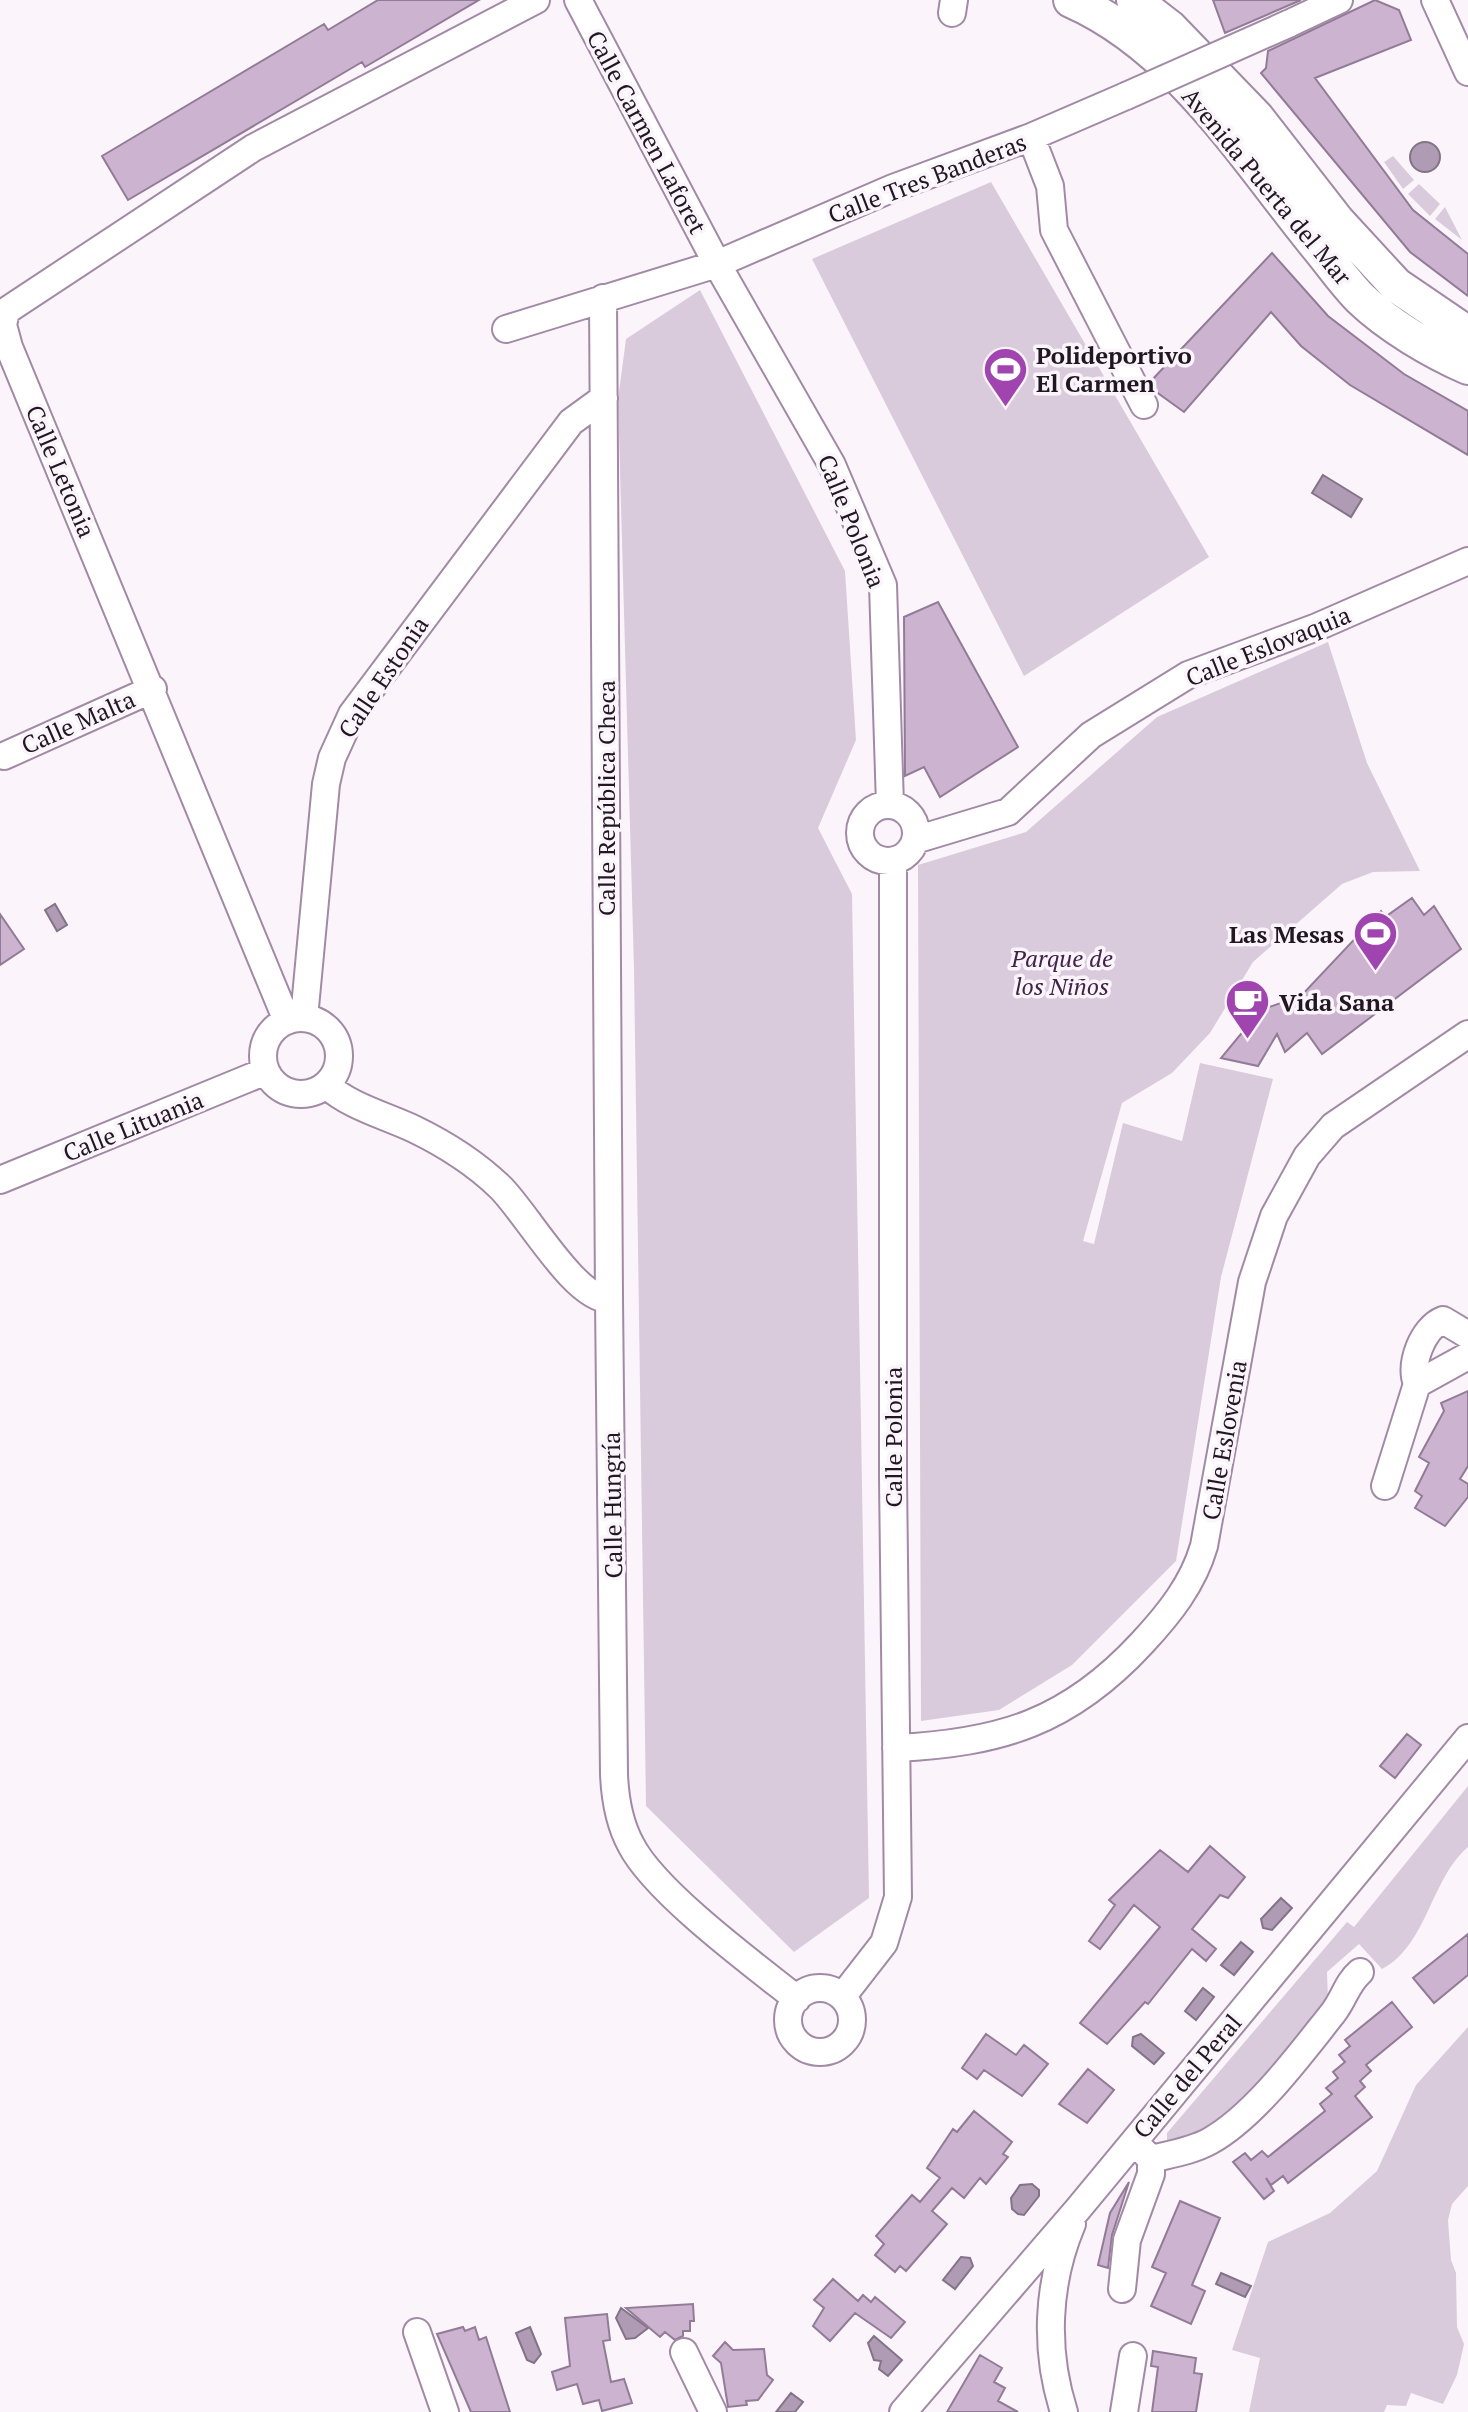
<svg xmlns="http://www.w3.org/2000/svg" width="1468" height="2412" font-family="'PT Serif',serif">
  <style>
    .green { fill: #d9cbdc }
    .water { fill: #af9bb3; stroke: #847388; stroke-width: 2 }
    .building { fill: #ccb3d0; stroke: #927b96; stroke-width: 2 }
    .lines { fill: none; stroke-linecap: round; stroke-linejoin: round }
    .minor-casing { stroke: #a28aa6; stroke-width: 30 }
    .major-casing { stroke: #a28aa6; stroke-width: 38 }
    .minor { stroke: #fff; stroke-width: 26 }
    .major { stroke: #fff; stroke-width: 34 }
    .minor-bridge-casing { stroke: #a28aa6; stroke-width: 30; stroke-linecap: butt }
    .minor-bridge { stroke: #fff; stroke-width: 26 }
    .labels { text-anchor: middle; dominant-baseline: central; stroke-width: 7; stroke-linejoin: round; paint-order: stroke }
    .street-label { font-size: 24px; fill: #201722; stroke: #fbf5fb }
    .poi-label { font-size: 24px; font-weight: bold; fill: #201722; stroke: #fbf5fb; text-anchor: start }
    .park-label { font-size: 24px; font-style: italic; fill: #412447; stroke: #fbf5fb }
  </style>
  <rect width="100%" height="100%" fill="#fbf5fb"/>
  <path class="green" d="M1393,156L1414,180L1403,189L1384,162Z
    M991,182L1209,557L1024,676L812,259Z
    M1419,184L1440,204L1430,216L1408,194Z
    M1445,207L1462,240L1435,219Z
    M700,290L845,571L856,740L818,828L852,894L869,1898L794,1952L646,1806L634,968L618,399L626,339Z
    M1328,642L1367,763L1420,871L1373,872L1342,884L1253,962L1210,1033L1172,1073L1122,1103L1083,1241L1094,1244L1123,1123L1182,1141L1200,1063L1273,1079L1221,1277L1176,1561L1072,1665L999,1710L921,1721L918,865L1026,832L1157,717Z
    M1468,1786V1847C1431,1878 1427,1946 1382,1969L1359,1944L1327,1972L1328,2000L1237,2106L1202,2134L1167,2142V2133L1347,1922L1354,1927Z
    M1468,2027V2186L1452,2204L1448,2220L1451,2260L1456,2273L1457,2327L1464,2344L1457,2375L1443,2404L1411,2393L1406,2406L1387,2405L1384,2412H1249L1260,2358L1232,2350L1268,2242L1330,2213L1377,2171L1416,2085Z"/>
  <path class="water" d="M1410 157a15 15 0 1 1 30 0a15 15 0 1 1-30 0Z
    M1323,475L1362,499L1351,517L1312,493Z
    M55,904L67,925L57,931L45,910Z
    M1281,1898L1292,1908L1272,1930L1263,1928L1261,1919Z
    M1241,1942L1253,1952L1234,1975L1221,1965Z
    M1203,1988L1214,1997L1196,2020L1185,2011Z
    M1141,2034L1164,2053L1154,2064L1132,2046L1133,2037Z
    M1032,2184L1039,2190V2196L1024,2215L1018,2214L1012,2209L1011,2198L1020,2185Z
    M961,2257L970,2258L973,2266L955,2289L943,2280Z
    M1221,2273L1251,2286L1245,2297L1216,2284Z
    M621,2308L648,2328L635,2338L626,2339L616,2318Z
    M530,2327L541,2354L534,2363L527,2360L516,2333Z
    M874,2336L902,2360L888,2376L879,2369L881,2361L874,2360L868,2343Z
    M791,2393L803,2402L795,2412H776Z"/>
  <path class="building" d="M378,0H479L365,67L362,62L128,200L102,156L324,24L328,30Z
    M1213,0H1301L1225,33Z
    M1375,0L1399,10L1411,40L1315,78L1413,210L1468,254V296L1410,252L1261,73L1266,68L1268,51Z
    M1272,253L1328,316L1404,374L1468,411V455L1350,385L1301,346L1271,312L1184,412L1155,391L1150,382Z
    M938,602L1018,747L940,797L924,767L905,776L904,617Z
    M1412,898L1424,915L1434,906L1461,949L1322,1054L1307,1033L1285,1052L1277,1034L1258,1066L1221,1058L1250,1023L1243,1016L1301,996L1381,911L1385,917Z
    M0,914L24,949L0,965Z
    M1468,1391V1466L1460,1479L1468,1484V1497L1445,1526L1415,1508L1422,1496L1415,1491L1429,1463L1419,1457L1444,1411L1441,1403Z
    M1407,1734L1421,1745L1395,1778L1380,1766Z
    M1210,1846L1245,1877L1228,1898L1220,1895L1192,1929L1216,1949L1206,1961L1192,1949L1148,2004L1145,2002L1107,2044L1080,2023L1160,1927L1134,1905L1100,1949L1089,1941L1115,1905L1109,1900L1160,1850L1188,1872Z
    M1468,1934V1975L1434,2003L1413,1978Z
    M1392,2002L1412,2027L1366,2065L1371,2071L1360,2081L1365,2087L1355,2096L1372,2117L1288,2183L1283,2176L1271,2185L1266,2178L1274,2191L1264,2199L1233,2162L1245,2153L1251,2160L1262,2151L1268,2157L1325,2111L1320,2104L1332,2094L1326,2088L1338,2078L1333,2072L1345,2062L1339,2055L1350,2046L1345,2040Z
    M986,2034L1016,2055L1024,2045L1048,2064L1022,2096L984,2070L977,2079L962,2068Z
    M1088,2069L1114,2090L1087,2123L1059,2104Z
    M974,2111L1012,2142L1003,2154L1008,2157L986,2184L980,2178L964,2198L952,2188L932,2211L947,2224L906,2271L900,2266L895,2272L875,2255L884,2244L876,2236L912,2195L920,2202L940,2178L927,2168L953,2129L957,2132Z
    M1129,2182L1112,2235L1108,2268L1098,2265L1110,2213Z
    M1180,2201L1220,2218L1192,2285L1205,2291L1191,2324L1151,2306L1166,2273L1152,2267Z
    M833,2279L858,2301L863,2295L871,2302L875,2297L905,2322L891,2338L855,2313L830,2341L813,2326L824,2308L814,2300Z
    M693,2304L694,2321H690V2331H683V2336L675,2340L665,2332L660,2337L626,2308Z
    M607,2314L610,2340L603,2341L611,2382L624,2379L632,2403L602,2411L599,2400L583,2404L577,2384L557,2390L552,2372L570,2366L565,2318Z
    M463,2327L465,2331L475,2327L479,2340L486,2337L510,2412H471L437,2334Z
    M725,2342L733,2350L764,2349L767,2375L773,2380L758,2400L746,2401L747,2405L728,2407L721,2363L713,2356Z
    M1153,2351L1196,2358L1194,2373L1202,2374L1196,2412H1152L1158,2367L1151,2366Z
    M980,2355L1002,2368L994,2382L1005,2388L998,2401L1018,2412H947Z"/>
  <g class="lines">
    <defs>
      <path id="minor" d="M578,0L717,264L832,465L883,585L890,805
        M1435,0L1468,72
        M952,13L954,0
        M1288,24L1339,0
        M1031,137L1050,186L1054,230L1144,405
        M603,298L609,1299
        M506,329L717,264L893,188L1031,137L1126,96
        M4,756L153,689
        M860 833a28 28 0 1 1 56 0a28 28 0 1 1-56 0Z
        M915,840L1008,812L1091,735L1188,675L1317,627L1468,561
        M304,1018L326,784L332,758L352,714L571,422L604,398
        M263 1056a38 38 0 1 1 76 0a38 38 0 1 1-76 0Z
        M287,1021L9,347L3,325L6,311L253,148L536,0
        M326,1085C351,1107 384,1115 414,1129C445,1144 475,1163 500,1187C526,1212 575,1300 609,1299L614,1774C615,1799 619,1823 631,1845C655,1892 754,1965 797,1999
        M0,1180L266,1071
        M1417,1384C1409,1363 1423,1328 1443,1320L1468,1335
        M1385,1486L1417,1384L1468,1356
        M896,1748C1001,1743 1069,1722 1142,1643C1169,1614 1193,1584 1204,1546L1252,1282L1274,1216L1307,1156L1333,1126L1468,1034
        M788 2020a32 32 0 1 1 64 0a32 32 0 1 1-64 0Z
        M842,1997L884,1943L898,1897L893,1477V861
        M1151,2159C1171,2154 1192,2151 1210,2141C1255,2116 1301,2053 1333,2013C1344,1999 1347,1983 1360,1972
        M1122,2289L1127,2240L1151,2174V2159L1138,2146
        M417,2332L445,2412
        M684,2352L713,2412
        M903,2412L1078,2209L1468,1738
        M1064,2412C1044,2350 1047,2283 1072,2224
        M1124,2412L1133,2356"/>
      <path id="major" d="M1071,0C1178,47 1246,159 1318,247C1332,264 1345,283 1360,298C1389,326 1432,351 1468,367
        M1134,0L1170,28L1256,117L1337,221L1396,285L1468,334"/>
    </defs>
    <use href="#minor" class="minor-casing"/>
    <use href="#major" class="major-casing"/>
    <use href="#minor" class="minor"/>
    <use href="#major" class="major"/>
    <defs>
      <path id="minor-bridge" d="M1126,96L1288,24"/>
    </defs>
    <use href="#minor-bridge" class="minor-bridge-casing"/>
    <use href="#minor-bridge" class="minor-bridge"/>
  </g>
  <defs>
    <symbol id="stadium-pin" viewBox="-11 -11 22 30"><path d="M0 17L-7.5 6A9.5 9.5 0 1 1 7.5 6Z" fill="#a045b0" stroke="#fbf5fb"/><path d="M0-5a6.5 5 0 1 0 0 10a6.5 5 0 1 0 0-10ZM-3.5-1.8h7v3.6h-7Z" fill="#fff"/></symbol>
    <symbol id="cafe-pin" viewBox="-11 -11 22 30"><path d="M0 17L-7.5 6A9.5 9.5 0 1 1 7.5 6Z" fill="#a045b0" stroke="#fbf5fb"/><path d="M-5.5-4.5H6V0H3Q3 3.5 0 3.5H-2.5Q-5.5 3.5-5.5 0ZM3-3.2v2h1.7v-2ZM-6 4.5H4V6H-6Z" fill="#fff"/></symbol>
  </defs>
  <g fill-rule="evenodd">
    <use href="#stadium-pin" x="980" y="344" width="51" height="69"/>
    <use href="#stadium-pin" x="1350" y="908" width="51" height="69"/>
    <use href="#cafe-pin" x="1222" y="976" width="51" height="69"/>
  </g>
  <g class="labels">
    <g class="street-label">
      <text transform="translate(647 132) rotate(62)">Calle Carmen Laforet</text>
      <text transform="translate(927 178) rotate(-21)">Calle Tres Banderas</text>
      <text transform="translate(1267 186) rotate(50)">Avenida Puerta del Mar</text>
      <text transform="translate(61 471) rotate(67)">Calle Letonia</text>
      <text transform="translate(852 521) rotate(68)">Calle Polonia</text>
      <text transform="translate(1268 646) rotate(-22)">Calle Eslovaquia</text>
      <text transform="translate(383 677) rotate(-56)">Calle Estonia</text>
      <text transform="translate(78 722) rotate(-24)">Calle Malta</text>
      <text transform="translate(606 798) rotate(-90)">Calle República Checa</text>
      <text transform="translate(133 1126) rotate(-22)">Calle Lituania</text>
      <text transform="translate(893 1437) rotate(-90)">Calle Polonia</text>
      <text transform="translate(1224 1440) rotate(-80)">Calle Eslovenia</text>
      <text transform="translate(612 1505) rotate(-91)">Calle Hungría</text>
      <text transform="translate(1187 2076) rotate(-50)">Calle del Peral</text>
    </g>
    <g class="poi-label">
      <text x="1036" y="355">Polideportivo<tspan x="1036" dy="28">El Carmen</tspan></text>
      <text x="1344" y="934" text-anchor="end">Las Mesas</text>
      <text x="1279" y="1002">Vida Sana</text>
    </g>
    <g class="park-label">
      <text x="1062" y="958">Parque de<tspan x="1062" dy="28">los Niños</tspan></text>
    </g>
  </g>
</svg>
